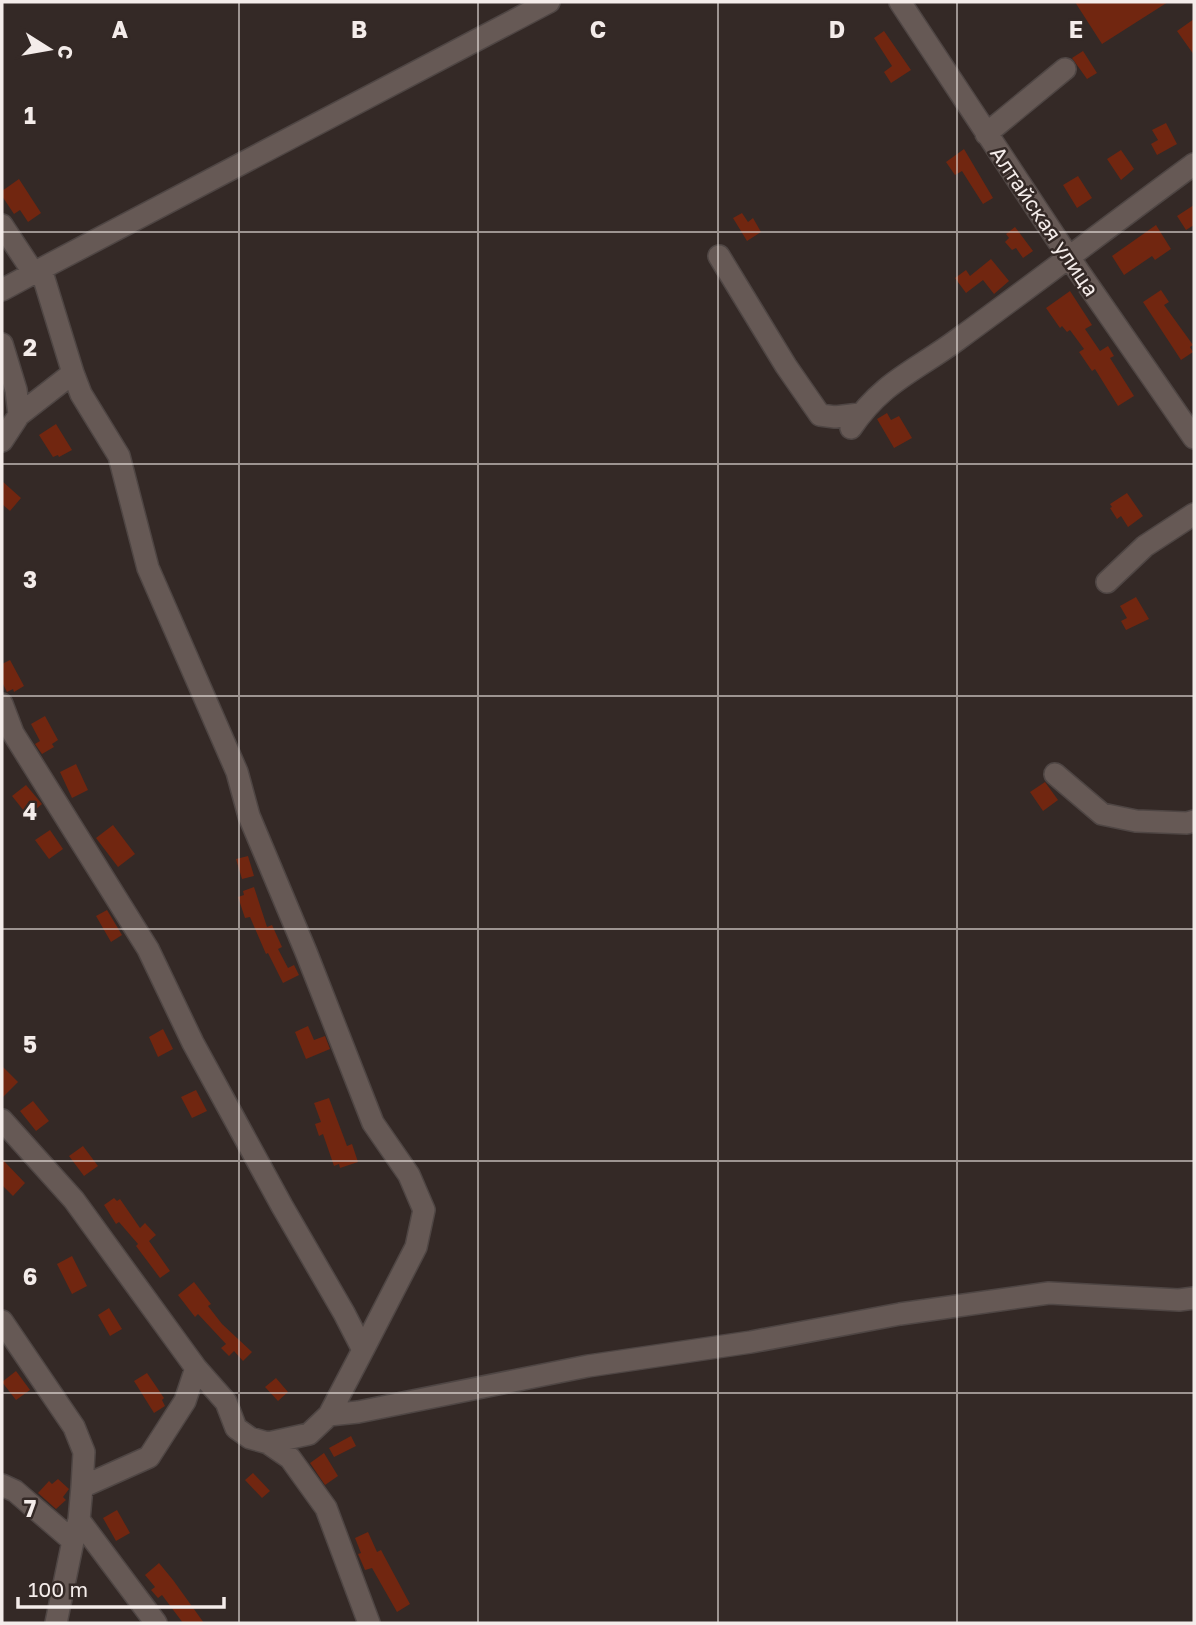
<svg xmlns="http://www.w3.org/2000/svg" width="1196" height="1625" font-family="'Golos Text',sans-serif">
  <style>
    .building { fill: #712610 }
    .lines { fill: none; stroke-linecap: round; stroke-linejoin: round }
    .minor-casing { stroke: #4f4644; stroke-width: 24 }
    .minor { stroke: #665955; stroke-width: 21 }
    .grid { fill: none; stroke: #f4ecea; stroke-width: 2; stroke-opacity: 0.55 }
    .labels { text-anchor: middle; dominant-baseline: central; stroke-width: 5; stroke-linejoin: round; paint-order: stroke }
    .street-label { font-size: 21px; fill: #f4ecea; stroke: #342926 }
    .grid-label { font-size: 23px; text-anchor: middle; font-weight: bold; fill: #f4ecea; stroke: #342926; stroke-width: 5; stroke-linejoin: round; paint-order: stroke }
  </style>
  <rect width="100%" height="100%" fill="#342926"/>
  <path class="building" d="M1075,2H1168L1102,44Z
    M1194,19V55L1177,31Z
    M884,31L911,70L891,83L884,72L892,66L874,38Z
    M1083,51L1097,73L1087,79L1072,58Z
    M1166,123L1177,144L1157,155L1151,144L1158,140L1152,130Z
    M964,149L993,198L983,204L962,171L955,175L946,162Z
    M1121,150L1134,169L1121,180L1107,159Z
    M1078,176L1092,198L1077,208L1063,185Z
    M19,179L41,213L28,222L20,210L14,214L2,196V191Z
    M1194,205V225L1186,230L1177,216Z
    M742,213L748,222L753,218L761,232L747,241L733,218Z
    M1156,225L1171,249L1155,260L1152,256L1124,275L1112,256Z
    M1015,227L1033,251L1023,258L1016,248L1012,250L1005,242L1009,238L1006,234Z
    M991,259L1009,281L994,294L983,280L966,293L955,278L966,270L970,276Z
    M1161,290L1169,302L1164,305L1193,345L1190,347L1193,352L1181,360L1143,302Z
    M1070,291L1092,325L1085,329L1100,351L1108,346L1114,356L1110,358L1134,396L1118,406L1095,369L1092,371L1079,352L1084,349L1070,330L1067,332L1062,326L1060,328L1046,308Z
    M887,413L891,420L899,416L912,438L894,448L877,419Z
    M56,424L72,450L59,457L58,455L53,457L39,435Z
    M2,481L21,498L10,511L2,504Z
    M1127,493L1143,516L1128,527L1121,516L1117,519L1110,508L1112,507L1110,504Z
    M1136,597L1149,619L1126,630L1121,621L1127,618L1120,606Z
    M10,660L24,686L14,692L13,689L7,692L2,682V664Z
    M45,716L58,740L52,744L54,747L42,754L35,744L40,741L31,724Z
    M76,764L88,790L72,798L60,772Z
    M1045,782L1058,800L1043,811L1030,792Z
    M26,785L42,804L28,816L12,796Z
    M113,825L135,854L118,867L96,838Z
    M50,830L63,849L49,859L35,840Z
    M248,856L254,876L242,879L236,859Z
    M254,887L267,927L272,925L282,947L278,949L288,968L294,965L299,975L283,983L268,953L266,954L250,917L245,918L238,897L244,895L243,891Z
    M107,910L122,935L111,942L96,916Z
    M308,1026L314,1040L325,1036L330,1049L306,1059L295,1032Z
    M163,1029L173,1049L158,1057L149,1037Z
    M2,1066L18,1082L2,1098Z
    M196,1090L207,1111L192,1118L181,1097Z
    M329,1098L347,1146L352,1144L358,1162L340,1168L339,1164L334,1166L323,1134L319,1136L315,1124L321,1122L314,1103Z
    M33,1101L49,1121L36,1131L20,1111Z
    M83,1146L98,1166L84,1176L69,1156Z
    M2,1159L25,1183L13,1196L2,1185Z
    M114,1198L117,1201L120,1199L140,1228L145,1223L156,1235L149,1241L170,1271L160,1278L136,1246L138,1244L119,1222L116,1224L104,1205Z
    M72,1256L87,1286L72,1294L57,1264Z
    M194,1282L211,1304L208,1306L222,1324L252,1352L243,1361L234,1351L229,1356L221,1348L226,1344L198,1314L195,1317L178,1295Z
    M109,1308L122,1329L110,1336L98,1315Z
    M16,1371L30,1390L16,1400L2,1382Z
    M147,1373L164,1398L162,1400L165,1406L154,1413L134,1381Z
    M276,1378L288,1392L278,1401L265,1387Z
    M351,1436L356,1446L334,1457L329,1448Z
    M324,1453L338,1476L325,1485L310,1463Z
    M253,1473L270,1491L262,1498L245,1480Z
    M58,1479L69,1489L63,1497L66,1500L56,1509L38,1493L49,1481L52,1484Z
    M117,1510L130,1533L116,1541L103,1518Z
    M368,1532L377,1552L381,1550L410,1604L397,1612L372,1568L365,1570L358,1554L361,1553L355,1538Z
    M159,1563L173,1580L204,1623H183L162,1595L158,1598L151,1590L155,1587L145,1575Z"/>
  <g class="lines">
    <defs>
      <path id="minor" d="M900,2L1068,256L1194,438
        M986,134L1065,69
        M2,225L33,272
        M719,256L786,366L820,415L835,417L860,414
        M2,290L41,269
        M2,344L16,390L19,415
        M851,428C882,382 915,371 957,340C1037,282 1115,222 1194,164
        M2,441L19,415L73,373L41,269L549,2
        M1107,582L1145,546L1194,514
        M2,704L13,733L148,949L193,1043L282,1206L344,1313L363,1350L416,1247L424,1210L409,1175L373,1123L306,952L249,816L237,772L148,568L119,456L81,394L73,373
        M1055,774L1102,814L1136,821L1187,823L1194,821
        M2,1120L74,1200L196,1368
        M2,1321L74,1427L84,1452L82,1487
        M329,1415L358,1412L588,1366L751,1342L900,1314L1049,1293L1179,1300L1194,1298
        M268,1443L290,1458L326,1508L369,1623
        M2,1485L15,1491L73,1541L56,1623
        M79,1520L156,1623
        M73,1541L79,1520L82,1487L149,1457L185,1401L196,1368L226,1402L236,1428L250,1438L268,1443L309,1434L329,1415L363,1350"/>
    </defs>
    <use href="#minor" class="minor-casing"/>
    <use href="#minor" class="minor"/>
  </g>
  <path class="grid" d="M239,2V1623M478,2V1623M718,2V1623M957,2V1623M2,232H1194M2,464H1194M2,696H1194M2,929H1194M2,1161H1194M2,1393H1194"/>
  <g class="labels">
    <g class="street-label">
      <text transform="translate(1045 221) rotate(56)">Алтайская улица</text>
    </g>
  </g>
  <g class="grid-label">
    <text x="120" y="38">A</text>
    <text x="359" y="38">B</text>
    <text x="598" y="38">C</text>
    <text x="837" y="38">D</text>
    <text x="1076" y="38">E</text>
    <text x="30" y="124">1</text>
    <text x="30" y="356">2</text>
    <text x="30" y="588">3</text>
    <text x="30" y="820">4</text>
    <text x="30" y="1053">5</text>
    <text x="30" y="1285">6</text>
    <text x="30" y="1517">7</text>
  </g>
  <rect width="1196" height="1625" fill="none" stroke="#f4ecea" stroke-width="7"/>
  <g transform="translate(49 49) rotate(101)" stroke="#342926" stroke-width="5" paint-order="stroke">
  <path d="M0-5L12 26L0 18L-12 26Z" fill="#f4ecea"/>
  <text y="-10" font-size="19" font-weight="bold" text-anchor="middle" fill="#f4ecea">С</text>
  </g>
  <path d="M18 1597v10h206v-10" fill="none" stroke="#f4ecea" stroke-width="3.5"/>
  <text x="28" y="1597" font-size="21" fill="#f4ecea" stroke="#342926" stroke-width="5" paint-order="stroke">100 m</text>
</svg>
